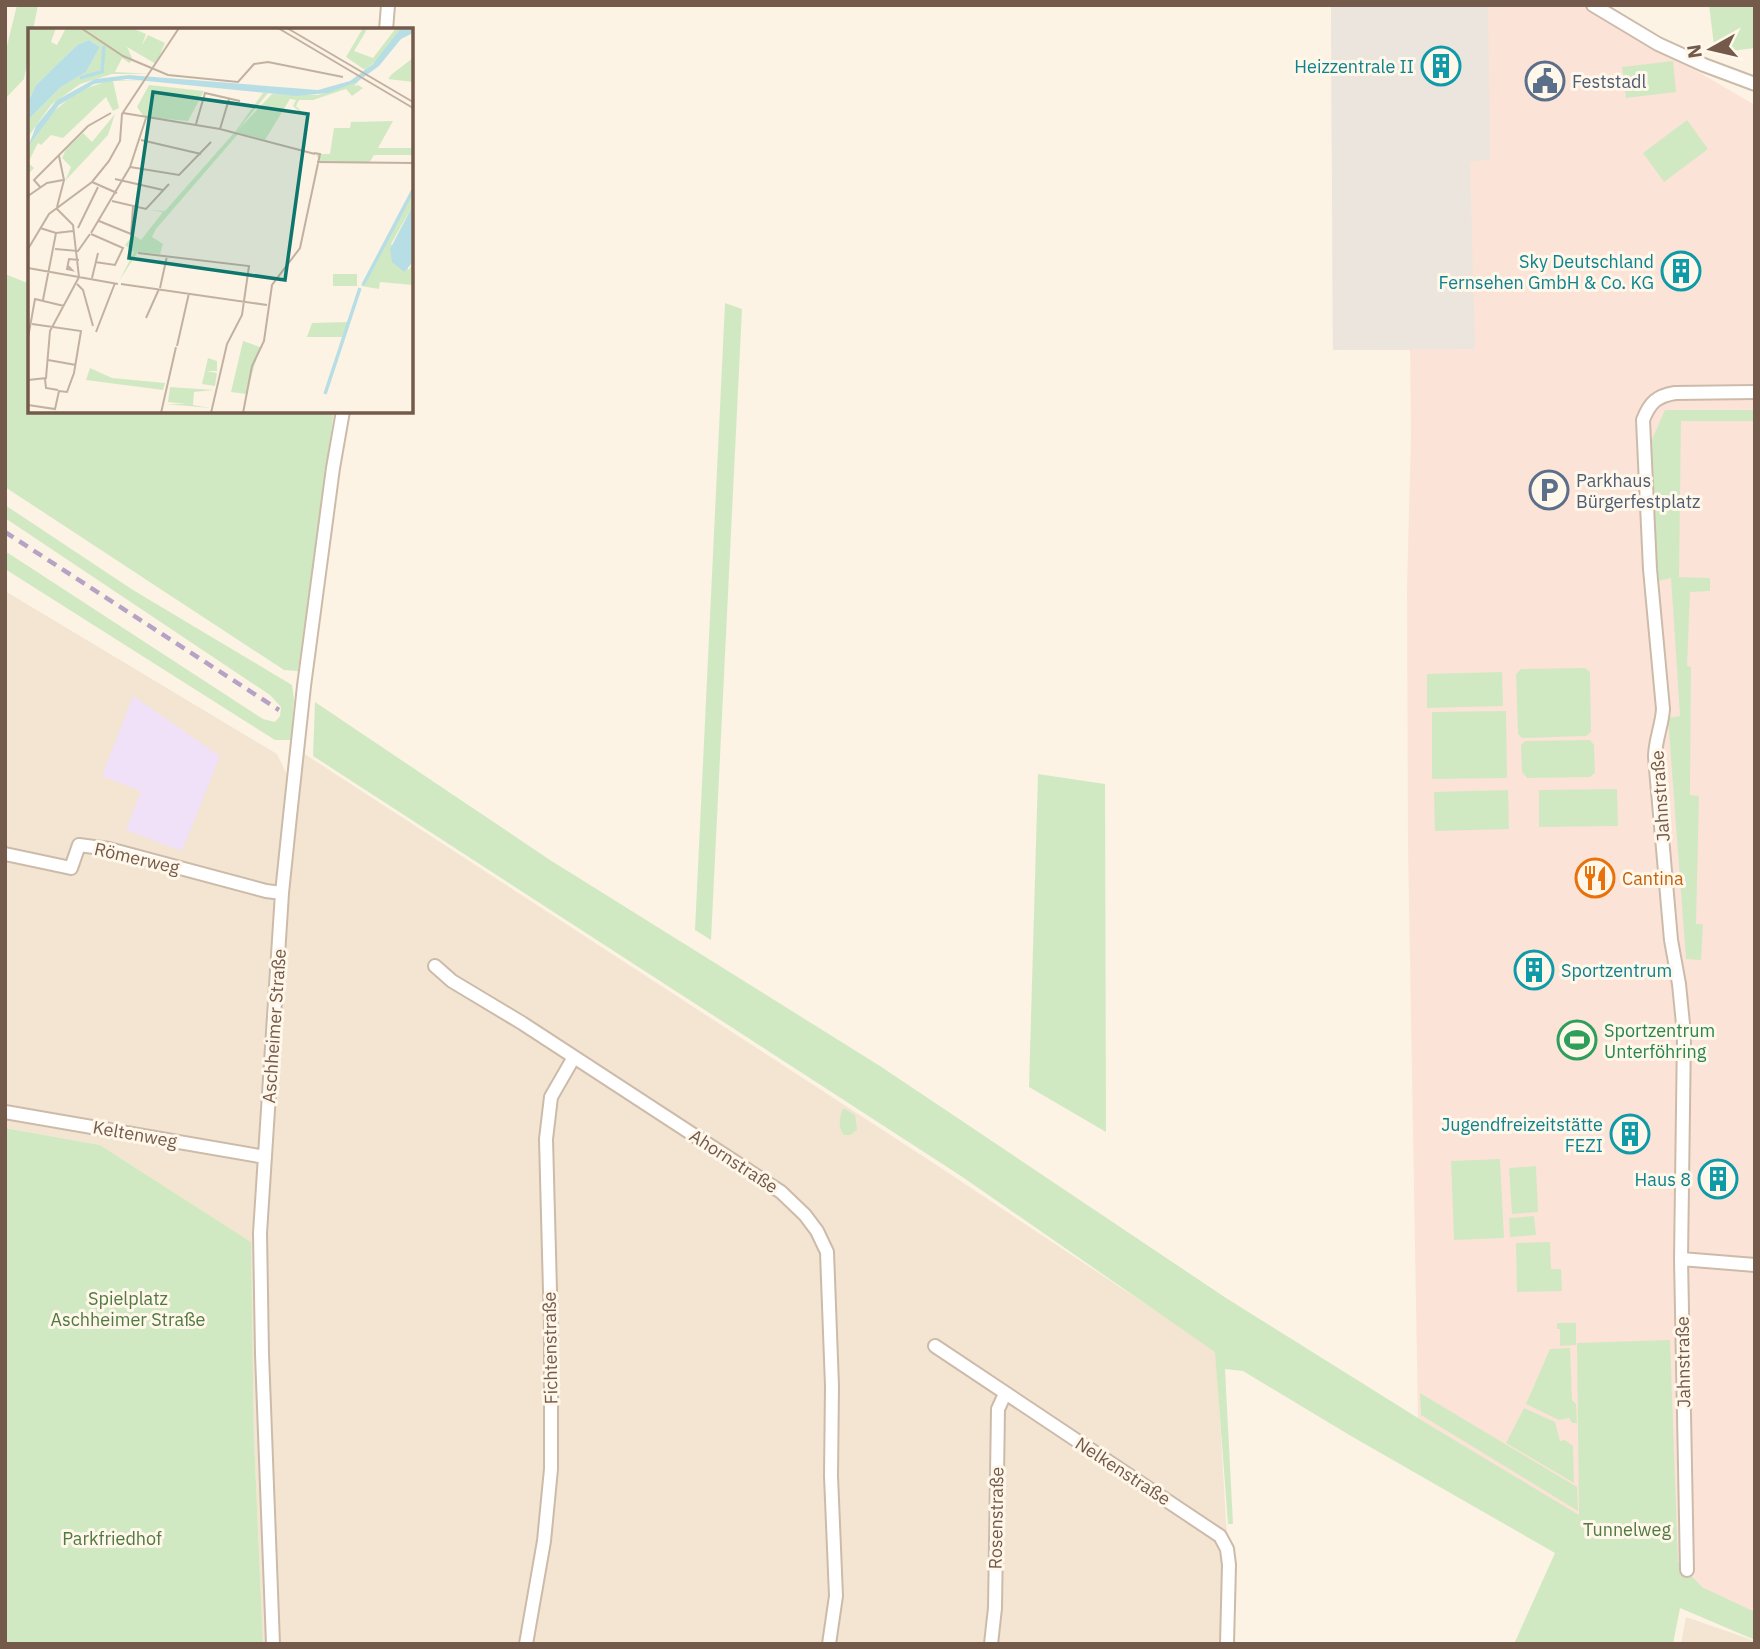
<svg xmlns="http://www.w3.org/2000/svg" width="1760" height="1649" font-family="'IBM Plex Sans',sans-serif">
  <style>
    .residential { fill: #f3e5d2 }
    .commercial { fill: #fce3d7 }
    .industrial { fill: #ebe5de }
    .education { fill: #f0e0f8 }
    .green { fill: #d1e9c2 }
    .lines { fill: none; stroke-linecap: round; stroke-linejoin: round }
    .minor-casing { stroke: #cdbbaa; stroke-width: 16 }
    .minor { stroke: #fff; stroke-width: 12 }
    .rail { stroke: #b6a2c5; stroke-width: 4.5; stroke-dasharray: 10 7; stroke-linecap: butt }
    .labels { text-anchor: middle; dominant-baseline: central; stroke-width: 6; stroke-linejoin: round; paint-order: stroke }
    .culture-label { font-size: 18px; fill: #0d838f; stroke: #fff7ea; text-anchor: end }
    .service-label { font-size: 18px; fill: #4e5e75; stroke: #fff7ea; text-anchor: start }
    .street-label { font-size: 18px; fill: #745a4a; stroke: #fff7ea }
    .food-label { font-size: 18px; fill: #c56008; stroke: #fff7ea; text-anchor: start }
    .leisure-label { font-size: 18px; fill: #27864d; stroke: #fff7ea; text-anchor: start }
    .park-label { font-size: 18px; fill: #517942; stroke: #fff7ea }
    .inset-river { fill: none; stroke: #b8dee5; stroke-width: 3.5 }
    .inset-road { fill: none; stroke: #c2b1a1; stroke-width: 2 }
    .view { fill: #0f766e; fill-opacity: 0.15; stroke: #0f766e; stroke-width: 3.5 }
    .inset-edge { fill: none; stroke: #745a4a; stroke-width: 3.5 }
  </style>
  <rect width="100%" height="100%" fill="#fcf3e4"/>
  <path class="residential" d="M5,591L277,754L293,787L297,749L938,1166L1216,1351L1227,1538L1225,1644H263L254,1438L251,1242L100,1145L5,1128Z
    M1686,1617L1755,1641V1644H1681Z"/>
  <path class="commercial" d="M1331,5H1584L1755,105V1612L1693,1588L1580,1516L1418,1418L1408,845L1407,590L1411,435L1410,350H1333Z"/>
  <path class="industrial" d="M1331,5H1488L1490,159L1470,162L1475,349L1333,350Z"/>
  <path class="education" d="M133,696L220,756L182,851L126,830L141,791L102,776Z"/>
  <path class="green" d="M17,5H38L33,30H30V47L24,79L5,99V54Z
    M1709,5H1755V48L1715,53Z
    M1673,61L1676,92L1626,98L1622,67Z
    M1687,120L1708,149L1664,182L1643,153Z
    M5,274L30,284V411H334L298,671L284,670L5,487Z
    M725,303L742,309L711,940L695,930Z
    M1665,410H1755V421H1681L1679,577L1710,578V591L1690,592L1687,666L1691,667L1690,795L1699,796L1696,924H1703L1701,960L1686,959L1668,718L1680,716L1671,578L1658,581L1647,451Z
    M5,505L133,590L292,685L294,700L291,740H275L5,569V551L263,719L275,722L280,716L281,707L270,695L5,518Z
    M1585,668L1590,672L1591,732L1586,736L1522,738L1518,734L1516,674L1521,669Z
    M1502,672L1503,706L1427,708V674Z
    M315,702L550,860L880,1066L1226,1298L1418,1418L1579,1515L1577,1343L1670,1340L1678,1562L1702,1587L1755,1612V1640L1680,1608L1673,1644H1514L1555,1553L1351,1436L1243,1371L1225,1369L1233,1524H1228L1215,1352L961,1176L313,756Z
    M1506,711L1507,778L1432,779V712Z
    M1590,740L1594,745L1595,773L1590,777L1527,778L1522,772L1521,745L1525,741Z
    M1038,774L1105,784L1106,1132L1029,1087Z
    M1617,789L1618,826L1539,827V790Z
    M1508,790L1509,829L1435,831L1434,792Z
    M843,1109H845L855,1115L857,1130L850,1135H844C838,1128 839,1117 843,1109Z
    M5,1128L100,1145L251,1242L254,1438L263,1644H5Z
    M1500,1159L1504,1238L1454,1240L1451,1161Z
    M1536,1166L1538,1212L1512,1214L1509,1168Z
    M1534,1216L1536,1235L1510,1237L1509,1218Z
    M1550,1242L1551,1269H1561L1562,1291L1517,1292L1516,1243Z
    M1557,1323H1576V1345L1560,1346V1329H1557Z
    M1570,1348L1572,1400L1576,1404L1577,1423H1572L1569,1418L1559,1420L1526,1404L1550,1349Z
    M1420,1393L1577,1487L1578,1511L1421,1415Z
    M1524,1408L1555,1422L1560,1441L1565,1440L1573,1446L1574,1483L1506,1443Z"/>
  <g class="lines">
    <defs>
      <path id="minor" d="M1593,5L1658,44L1704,65L1755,84
        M386,30L388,5
        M5,854L71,868L79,845L109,849L266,891L282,893
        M435,966L452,981L522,1023L781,1192L805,1215L817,1231L827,1252L832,1386L831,1476L836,1596L829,1644
        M5,1112L265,1157
        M1681,1259L1755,1265
        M935,1346L1220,1536L1227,1549L1229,1565L1227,1644
        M1687,1570L1681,1259L1684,1034L1679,984L1671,940L1655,757C1655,740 1662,726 1663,709L1650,569L1643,420C1650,402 1657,396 1675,393L1755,392
        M273,1644L262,1354L260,1233L282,893L290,816L304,686L333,468L343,411
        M526,1644L544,1541L551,1469V1329L546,1139L551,1097L574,1057
        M991,1644L995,1608L998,1409L1005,1394"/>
    </defs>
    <use href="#minor" class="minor-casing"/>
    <use href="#minor" class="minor"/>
    <path class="rail" d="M5,532L279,710"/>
  </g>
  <defs>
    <symbol id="building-ring" viewBox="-11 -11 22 22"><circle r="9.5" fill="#fff7ea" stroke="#0f9aa8" stroke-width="1.5"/><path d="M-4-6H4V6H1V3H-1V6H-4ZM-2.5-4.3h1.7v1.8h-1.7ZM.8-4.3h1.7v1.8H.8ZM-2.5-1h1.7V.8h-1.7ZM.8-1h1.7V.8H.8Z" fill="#0f9aa8"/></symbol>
    <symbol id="civic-ring" viewBox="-11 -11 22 22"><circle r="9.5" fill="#fff7ea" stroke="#5c6f8a" stroke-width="1.5"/><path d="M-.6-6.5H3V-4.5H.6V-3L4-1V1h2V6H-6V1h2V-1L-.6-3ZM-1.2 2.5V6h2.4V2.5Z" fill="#5c6f8a"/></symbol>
    <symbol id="parking-ring" viewBox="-11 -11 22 22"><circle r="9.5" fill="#fff7ea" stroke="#5c6f8a" stroke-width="1.5"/><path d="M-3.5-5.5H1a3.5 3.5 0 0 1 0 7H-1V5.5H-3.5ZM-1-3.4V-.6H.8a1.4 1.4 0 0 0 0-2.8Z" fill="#5c6f8a"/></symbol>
    <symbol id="restaurant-ring" viewBox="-11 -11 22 22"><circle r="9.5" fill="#fff7ea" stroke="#e8710a" stroke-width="1.5"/><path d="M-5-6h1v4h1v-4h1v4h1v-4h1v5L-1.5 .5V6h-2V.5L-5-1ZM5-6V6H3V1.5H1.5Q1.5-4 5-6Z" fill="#e8710a"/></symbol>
    <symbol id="stadium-ring" viewBox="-11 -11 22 22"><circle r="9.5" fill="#fff7ea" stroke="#2e9e5b" stroke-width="1.5"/><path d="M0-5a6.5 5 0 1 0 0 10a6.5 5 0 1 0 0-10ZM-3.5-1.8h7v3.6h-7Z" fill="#2e9e5b"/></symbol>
  </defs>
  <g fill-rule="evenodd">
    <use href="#building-ring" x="1419" y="44" width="44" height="44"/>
    <use href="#civic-ring" x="1523" y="59" width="44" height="44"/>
    <use href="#building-ring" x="1659" y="249" width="44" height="44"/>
    <use href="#parking-ring" x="1527" y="468" width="44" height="44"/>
    <use href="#restaurant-ring" x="1573" y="856" width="44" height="44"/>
    <use href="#building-ring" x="1512" y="948" width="44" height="44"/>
    <use href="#stadium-ring" x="1555" y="1018" width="44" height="44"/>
    <use href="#building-ring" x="1608" y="1112" width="44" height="44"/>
    <use href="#building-ring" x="1696" y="1157" width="44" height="44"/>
  </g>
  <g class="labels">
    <g class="culture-label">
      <text x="1414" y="66">Heizzentrale II</text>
      <text x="1654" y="261">Sky Deutschland<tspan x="1654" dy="21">Fernsehen GmbH &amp; Co. KG</tspan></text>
      <text x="1561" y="970" text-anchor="start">Sportzentrum</text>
      <text x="1603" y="1124">Jugendfreizeitstätte<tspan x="1603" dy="21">FEZI</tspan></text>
      <text x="1691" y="1179">Haus 8</text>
    </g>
    <g class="service-label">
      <text x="1572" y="81">Feststadl</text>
      <text x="1576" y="480">Parkhaus<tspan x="1576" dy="21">Bürgerfestplatz</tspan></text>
    </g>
    <g class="street-label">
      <text transform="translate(1660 796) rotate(-94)">Jahnstraße</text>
      <text transform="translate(137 858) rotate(13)">Römerweg</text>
      <text transform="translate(274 1026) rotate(-86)">Aschheimer Straße</text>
      <text transform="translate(135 1134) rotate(10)">Keltenweg</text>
      <text transform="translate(734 1161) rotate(33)">Ahornstraße</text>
      <text transform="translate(550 1348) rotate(-91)">Fichtenstraße</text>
      <text transform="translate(1683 1362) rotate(-91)">Jahnstraße</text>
      <text transform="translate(1123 1471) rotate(33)">Nelkenstraße</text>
      <text transform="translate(996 1518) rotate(-89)">Rosenstraße</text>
    </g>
    <g class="food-label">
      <text x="1622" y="878">Cantina</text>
    </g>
    <g class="leisure-label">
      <text x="1604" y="1030">Sportzentrum<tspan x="1604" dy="21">Unterföhring</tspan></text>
    </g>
    <g class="park-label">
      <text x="128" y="1298">Spielplatz<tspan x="128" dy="21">Aschheimer Straße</tspan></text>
      <text x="1627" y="1529">Tunnelweg</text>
      <text x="112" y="1538">Parkfriedhof</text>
    </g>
  </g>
  <g transform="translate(28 28)">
    <rect width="385" height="385" fill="#fcf3e4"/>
    <path d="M0,0H28L23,14L29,17L38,0H104L118,6L114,17L120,7L137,15L128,36L99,19L105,32L101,35L94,30L87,44L122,46H84L52,56L23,77L0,109V92L33,59L58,44L72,19L61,12L49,17L8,57L0,74ZM335,0H339L337,5L326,23L345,30L368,0H373L354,28L337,42L318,29ZM385,30V54L360,51L364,46ZM83,52L116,53H85L91,80L85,83L78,69L35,110L23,107L13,117L10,115L0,135L6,140L0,146V119L25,84L50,63ZM331,53L326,58L330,57L343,65L335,60L324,68L318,61L285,72H271L268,78L280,90L265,78L268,72L262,71L237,112L207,104L235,65H240L209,103L244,66L290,67ZM121,57L176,63L160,93L116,89L109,79ZM87,86L80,107L37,153L43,139L34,130L38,121L55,105L64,114ZM365,93L350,120H385V127H346L341,135L292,134L288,126H302L306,100H322L323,94ZM205,106H210L128,201L124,209L135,216L132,226L110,224L91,253L106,224L97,217L105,207L113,212L135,184L120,182L137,183ZM385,161V177L363,216L381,242L385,234V257L352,254L351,261L333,258ZM305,246H329V258H305ZM320,294L315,309H279L284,295ZM215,313L232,319L218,366L203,364ZM180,330L189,333V343H178L189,345L187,358L174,356ZM62,340L84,350L137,355L135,362L58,352ZM142,359L186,362L166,364L165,377L182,380L138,376H158L140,374Z" fill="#d1e9c2"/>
    <path d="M373,0H385V5L373,11L351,38L329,54L300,65L268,68L99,51L66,56L31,77L0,119L8,98L29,72L67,51L101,47L290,62L322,53L345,36ZM61,12L72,19L58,44L33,59L0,92V74L8,57L49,17ZM385,177V234L376,244L364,234L362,221Z" fill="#b8dee5"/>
    <path class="inset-river" d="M74,44L76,18M52,50L76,43M335,257L385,162M297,366L332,260"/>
    <path class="inset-road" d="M53,0L95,28L140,47L210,54L226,36L240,34L315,49M250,0L385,80M259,0L385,74M95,85L192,101L287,126M168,96L177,65L212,73M192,101L201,71M113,112L173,126M289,134L385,135M102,139L151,147L183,114M87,151L135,162M64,154L89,165M13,160L6,152L60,98L83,85M0,168L19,155L35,152M84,173L118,181L141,156M29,179L36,152L31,128M71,193L103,206L105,179M12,200L28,205L45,203M50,200L70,159M63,205L102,139L118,90M63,206L95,220L87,237L67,234M0,221L21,186L64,154L81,133L92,113L94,86L151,0M27,221L50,223L62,206M110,225L221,238L214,287L199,316L183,385M40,238L44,242L39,241L41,231L51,232M0,240L90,256M64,250L70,225M49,256L55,262L65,298M93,256L239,277M132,260L139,228M15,272L28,205M118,290L131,261M68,304L87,255M0,310L7,271L36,278M149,318L161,265M20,332L48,337M17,351L18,360L30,362M0,352L18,350L22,303L51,249L45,197L29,181M0,377L27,381L31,363L39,364L46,345L53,303L4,296M133,385L148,319M215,385L224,338L236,313L244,257L272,220L292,126L286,125"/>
    <path class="view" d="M125,64L280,86L257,252L101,230Z"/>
    <rect width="385" height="385" class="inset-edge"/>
  </g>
  <rect width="1760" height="1649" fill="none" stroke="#745a4a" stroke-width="14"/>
  <g transform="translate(1711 49) rotate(262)" stroke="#fff7ea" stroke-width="5" paint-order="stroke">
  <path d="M0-5L12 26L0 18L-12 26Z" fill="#745a4a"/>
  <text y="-10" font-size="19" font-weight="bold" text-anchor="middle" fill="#745a4a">N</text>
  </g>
</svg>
